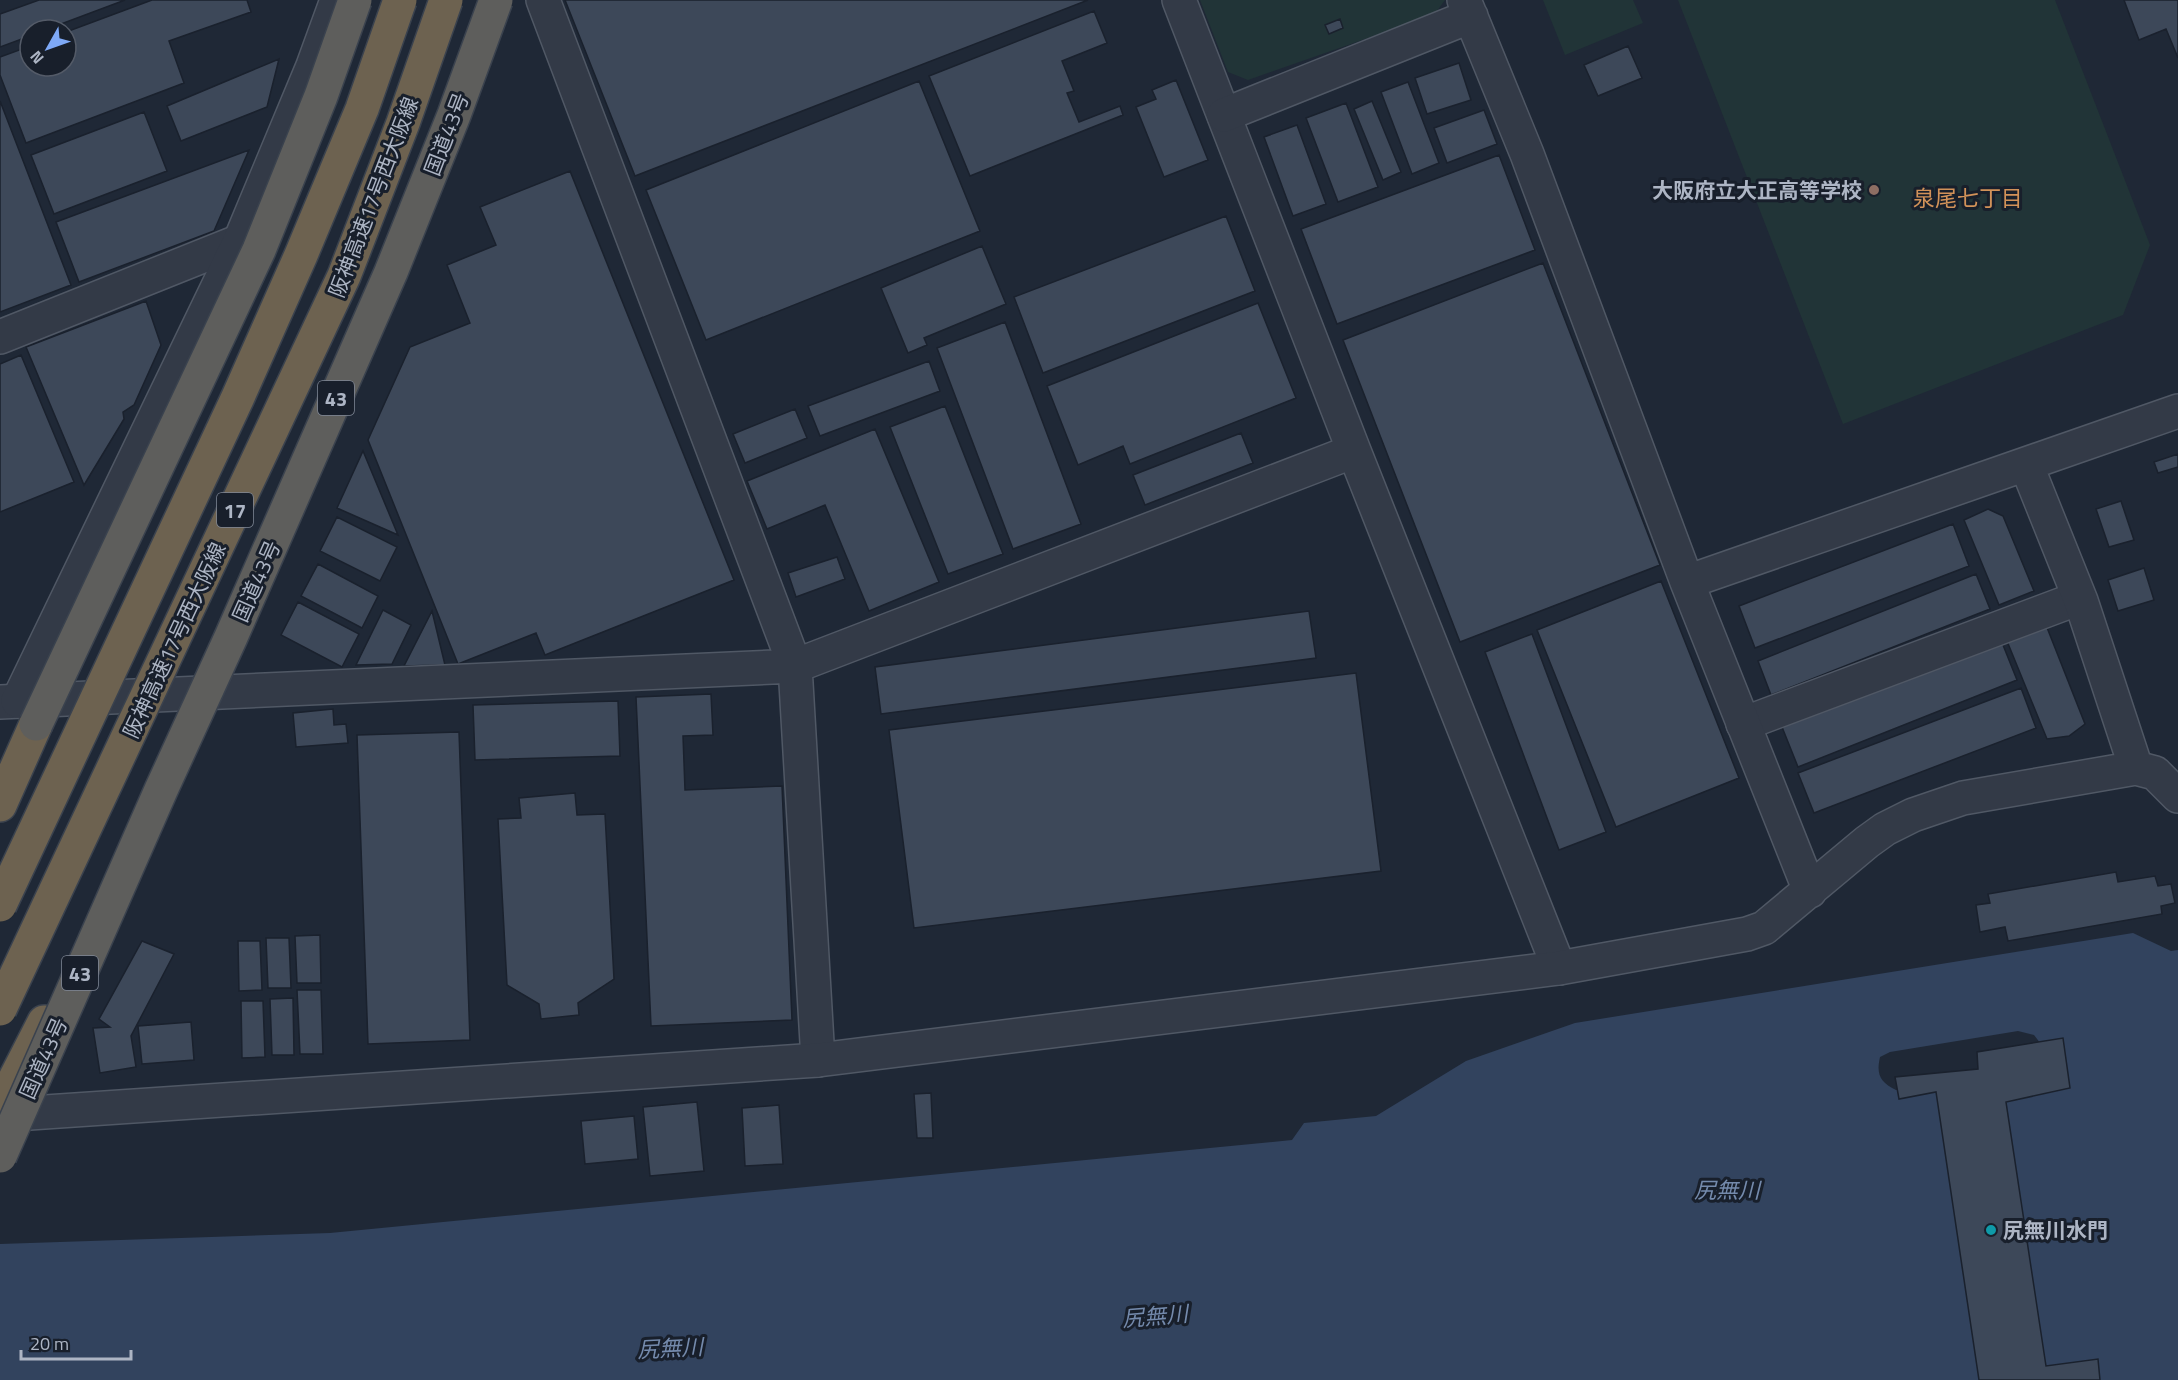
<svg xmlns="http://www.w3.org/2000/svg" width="2178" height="1380" font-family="'Titillium Web','Noto Sans JP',sans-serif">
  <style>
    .green { fill: #213437 }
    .water { fill: #32435e; fill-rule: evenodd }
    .building { fill: #3d4859; stroke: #1a212d; stroke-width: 1.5 }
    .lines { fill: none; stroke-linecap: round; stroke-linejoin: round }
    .minor-casing { stroke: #505865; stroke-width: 36 }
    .tertiary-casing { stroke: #505865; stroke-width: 36 }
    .motorway-casing { stroke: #3a424e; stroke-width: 36 }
    .minor { stroke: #333a47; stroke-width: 33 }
    .tertiary { stroke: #333a47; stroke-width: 33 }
    .motorway { stroke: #6d6250; stroke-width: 33 }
    .trunk-bridge-casing { stroke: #3a424e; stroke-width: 36; stroke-linecap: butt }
    .motorway-bridge-casing { stroke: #3a424e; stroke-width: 36; stroke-linecap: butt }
    .trunk-bridge { stroke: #5e5e5c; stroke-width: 33 }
    .motorway-bridge { stroke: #6d6250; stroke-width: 33 }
    .education-dot { fill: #8d6e63; stroke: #181f2b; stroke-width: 2 }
    .culture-dot { fill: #0f9aa8; stroke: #181f2b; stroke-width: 2 }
    .labels { text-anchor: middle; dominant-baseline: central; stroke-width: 6; stroke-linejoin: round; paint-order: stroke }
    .shield { fill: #181f2b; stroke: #808896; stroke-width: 1.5 }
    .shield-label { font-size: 20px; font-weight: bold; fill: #adb5c4 }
    .street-label { font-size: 21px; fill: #adb5c4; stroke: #181f2b }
    .poi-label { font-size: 21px; font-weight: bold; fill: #adb5c4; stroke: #181f2b; text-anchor: end }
    .neighbourhood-label { font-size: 22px; fill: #d29259; stroke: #181f2b }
    .water-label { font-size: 22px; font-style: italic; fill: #748aac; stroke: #181f2b }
  </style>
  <rect width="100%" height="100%" fill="#1f2836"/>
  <path class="green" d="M1200,0H1445L1434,15L1248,80L1228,72Z
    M1543,0H1633L1643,23L1565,55Z
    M1678,0H2055L2150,245L2123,315L1843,424Z"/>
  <path class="water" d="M2133,933L2171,951L2178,950V1380H0V1244L330,1233L1292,1140L1304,1123L1376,1116L1466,1061L1575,1023ZM2018,1031L2034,1035L2044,1048L2031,1071L1896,1090C1880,1082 1876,1074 1880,1057L1890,1052Z"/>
  <path class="building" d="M39,0H125L45,30H30V36L0,47V14Z
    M152,0H247L251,12L169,41L184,83L26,143L0,75V57L30,46V66H66V32Z
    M565,0H1088L635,176Z
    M2124,0H2178V58L2166,29L2139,40Z
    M1094,11L1107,43L1062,61L1074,91L1067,93L1079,122L1120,106L1123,115L970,176L929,76Z
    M1340,19L1343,28L1329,34L1325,25Z
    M1628,46L1642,78L1598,96L1584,65Z
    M279,59L267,107L181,141L167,106Z
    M1459,63L1471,100L1427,114L1415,78Z
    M1176,80L1208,160L1164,177L1136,107L1156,99L1152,90Z
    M919,81L980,231L706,340L646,190Z
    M1408,82L1439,163L1412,174L1381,92Z
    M0,101L71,285L0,312Z
    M1372,101L1401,172L1383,180L1354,109Z
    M1346,103L1378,187L1338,202L1306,118Z
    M1484,110L1497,144L1447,163L1434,128Z
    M144,112L167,171L54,214L31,155Z
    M1297,125L1326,204L1293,216L1264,137Z
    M249,150L214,231L79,282L56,222Z
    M1499,155L1535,250L1337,324L1301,229Z
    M570,171L734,580L545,655L536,633L458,664L368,440L410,347L470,323L447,265L496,245L480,207Z
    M1226,216L1255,291L1043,373L1014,297Z
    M982,246L1006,304L924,338L927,345L908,353L881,288Z
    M1543,263L1660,565L1460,642L1343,340Z
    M146,301L161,345L134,405L123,412L124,419L84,485L26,347Z
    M1258,303L1296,398L1130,464L1123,446L1078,465L1047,386Z
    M1005,322L1081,524L1013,549L937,348Z
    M21,355L74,482L0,512V364Z
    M929,361L940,391L820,436L808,406Z
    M945,406L1003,554L948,574L890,427Z
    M795,409L807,438L745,463L733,434Z
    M875,429L939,582L869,611L825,505L767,529L747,481Z
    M1241,433L1253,463L1145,505L1133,475Z
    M363,451L398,535L337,508Z
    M2178,454V467L2158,473L2154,462Z
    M2121,501L2134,540L2109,547L2096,509Z
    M1988,509L2003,516L2034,591L1999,605L1964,520Z
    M337,517L397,547L380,581L320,551Z
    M1953,524L1969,566L1755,648L1739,606Z
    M837,557L845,579L796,597L788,573Z
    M318,564L378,596L362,628L301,596Z
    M2144,568L2154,600L2118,611L2108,580Z
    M1976,574L1990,609L1771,695L1758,661Z
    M1661,581L1739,778L1616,827L1537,630Z
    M298,602L359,634L342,667L281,635Z
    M383,610L411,625L392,664L356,665Z
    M432,611L445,665L404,666Z
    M1309,611L1316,658L881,714L875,667Z
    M2046,625L2085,724L2069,736L2047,739L2007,641Z
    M1532,634L1606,832L1559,850L1485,652Z
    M2001,640L2017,680L1798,767L1782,727Z
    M1356,673L1381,871L914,928L889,730Z
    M2021,688L2036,728L1814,813L1798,773Z
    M711,694L713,735L683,736L685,790L782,786L792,1020L651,1026L636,697Z
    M618,701L620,756L475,760L473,705Z
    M333,709L334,725L346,724L348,743L296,747L293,713Z
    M459,732L470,1040L368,1044L357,735Z
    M575,793L577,815L605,814L614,979L578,1003L579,1015L541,1019L539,1004L507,985L498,819L521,818L519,798Z
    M2116,872L2118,882L2155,876L2158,886L2171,884L2175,903L2161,906L2162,914L2008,941L2005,927L1980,932L1976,905L1990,903L1988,894Z
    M320,935L321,983H297L295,936Z
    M266,938H289L291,988H268Z
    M142,941L174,954L131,1036L136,1067L100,1073L93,1028L110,1027L99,1019Z
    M238,941H260L262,990L239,991Z
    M297,990H321L323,1054H300Z
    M293,998L294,1055H272L270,999Z
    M241,1001H263L265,1057L242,1058Z
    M191,1022L194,1060L142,1064L138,1026Z
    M2063,1038L2070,1088L2006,1102L2046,1366L2098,1359L2100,1380H1979L1936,1092L1899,1099L1895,1077L1978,1069L1977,1052Z
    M931,1093L933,1138H917L914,1094Z
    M697,1102L704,1171L650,1176L643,1107Z
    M779,1105L783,1164L745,1166L742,1108Z
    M634,1116L638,1159L585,1164L581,1121Z"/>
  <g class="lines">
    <defs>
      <path id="minor" d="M543,0L795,666L818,1060
        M1179,0L1354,451L1559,968
        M0,337L240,241
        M0,702L795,666L1354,451
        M1743,724L2079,598"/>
      <path id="tertiary" d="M1464,0L1527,154L1687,582L1810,891
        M1224,115L1471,16
        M2026,464L2081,601L2136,768
        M1687,582L2178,411
        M18,701L240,241L313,66L337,0
        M0,1115L818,1060L1559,968L1747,934L1764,928L1867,842L1885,829L1913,815L1963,798L2136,768L2155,773L2178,796"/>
      <path id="motorway" d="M0,805L36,724
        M0,1108L44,1022"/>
    </defs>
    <use href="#minor" class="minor-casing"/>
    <use href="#tertiary" class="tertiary-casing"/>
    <use href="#motorway" class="motorway-casing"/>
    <use href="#minor" class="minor"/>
    <use href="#tertiary" class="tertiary"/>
    <use href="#motorway" class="motorway"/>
    <defs>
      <path id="trunk-bridge" d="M36,724L259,250L321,96L355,0
        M0,1156L161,790L231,637L391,272L454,115L496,0"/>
      <path id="motorway-bridge" d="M0,905L238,397L301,255L362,109L400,0
        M0,1009L344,276L403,123L446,0"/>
    </defs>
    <use href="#trunk-bridge" class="trunk-bridge-casing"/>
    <use href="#motorway-bridge" class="motorway-bridge-casing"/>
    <use href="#trunk-bridge" class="trunk-bridge"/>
    <use href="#motorway-bridge" class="motorway-bridge"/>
  </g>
  <circle class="education-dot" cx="1874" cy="190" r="6"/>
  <circle class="culture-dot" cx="1991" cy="1230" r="6"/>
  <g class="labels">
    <g class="shield">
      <rect x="318" y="381" width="36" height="34" rx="4.5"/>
      <rect x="217" y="493" width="36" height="34" rx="4.5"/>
      <rect x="62" y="956" width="36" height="34" rx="4.5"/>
    </g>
    <g class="shield-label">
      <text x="336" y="398">43</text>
      <text x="235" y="510">17</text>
      <text x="80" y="973">43</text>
    </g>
    <g class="street-label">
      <text transform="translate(446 134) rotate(-69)">国道43号</text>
      <text transform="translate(373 197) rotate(-69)">阪神高速17号西大阪線</text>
      <text transform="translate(256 581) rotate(-66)">国道43号</text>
      <text transform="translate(174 640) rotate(-65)">阪神高速17号西大阪線</text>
      <text transform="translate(43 1058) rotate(-66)">国道43号</text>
    </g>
    <g class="poi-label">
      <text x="1862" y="190">大阪府立大正高等学校</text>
      <text x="2003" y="1230" text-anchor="start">尻無川水門</text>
    </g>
    <g class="neighbourhood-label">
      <text x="1968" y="198">泉尾七丁目</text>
    </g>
    <g class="water-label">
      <text x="1727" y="1190">尻無川</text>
      <text transform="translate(1155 1316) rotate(-5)">尻無川</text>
      <text transform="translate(670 1348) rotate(-3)">尻無川</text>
    </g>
  </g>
  <g transform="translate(48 48) rotate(230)"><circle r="28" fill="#181f2b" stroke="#545b68" stroke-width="1.5"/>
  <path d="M0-4.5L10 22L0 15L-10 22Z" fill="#7ea9f7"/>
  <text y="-9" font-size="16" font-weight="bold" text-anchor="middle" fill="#adb5c4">N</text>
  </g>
  <path d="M21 1350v9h110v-9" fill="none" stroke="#adb5c4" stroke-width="3"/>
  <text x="30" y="1350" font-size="18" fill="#adb5c4" stroke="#181f2b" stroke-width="4.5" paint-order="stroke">20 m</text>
</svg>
